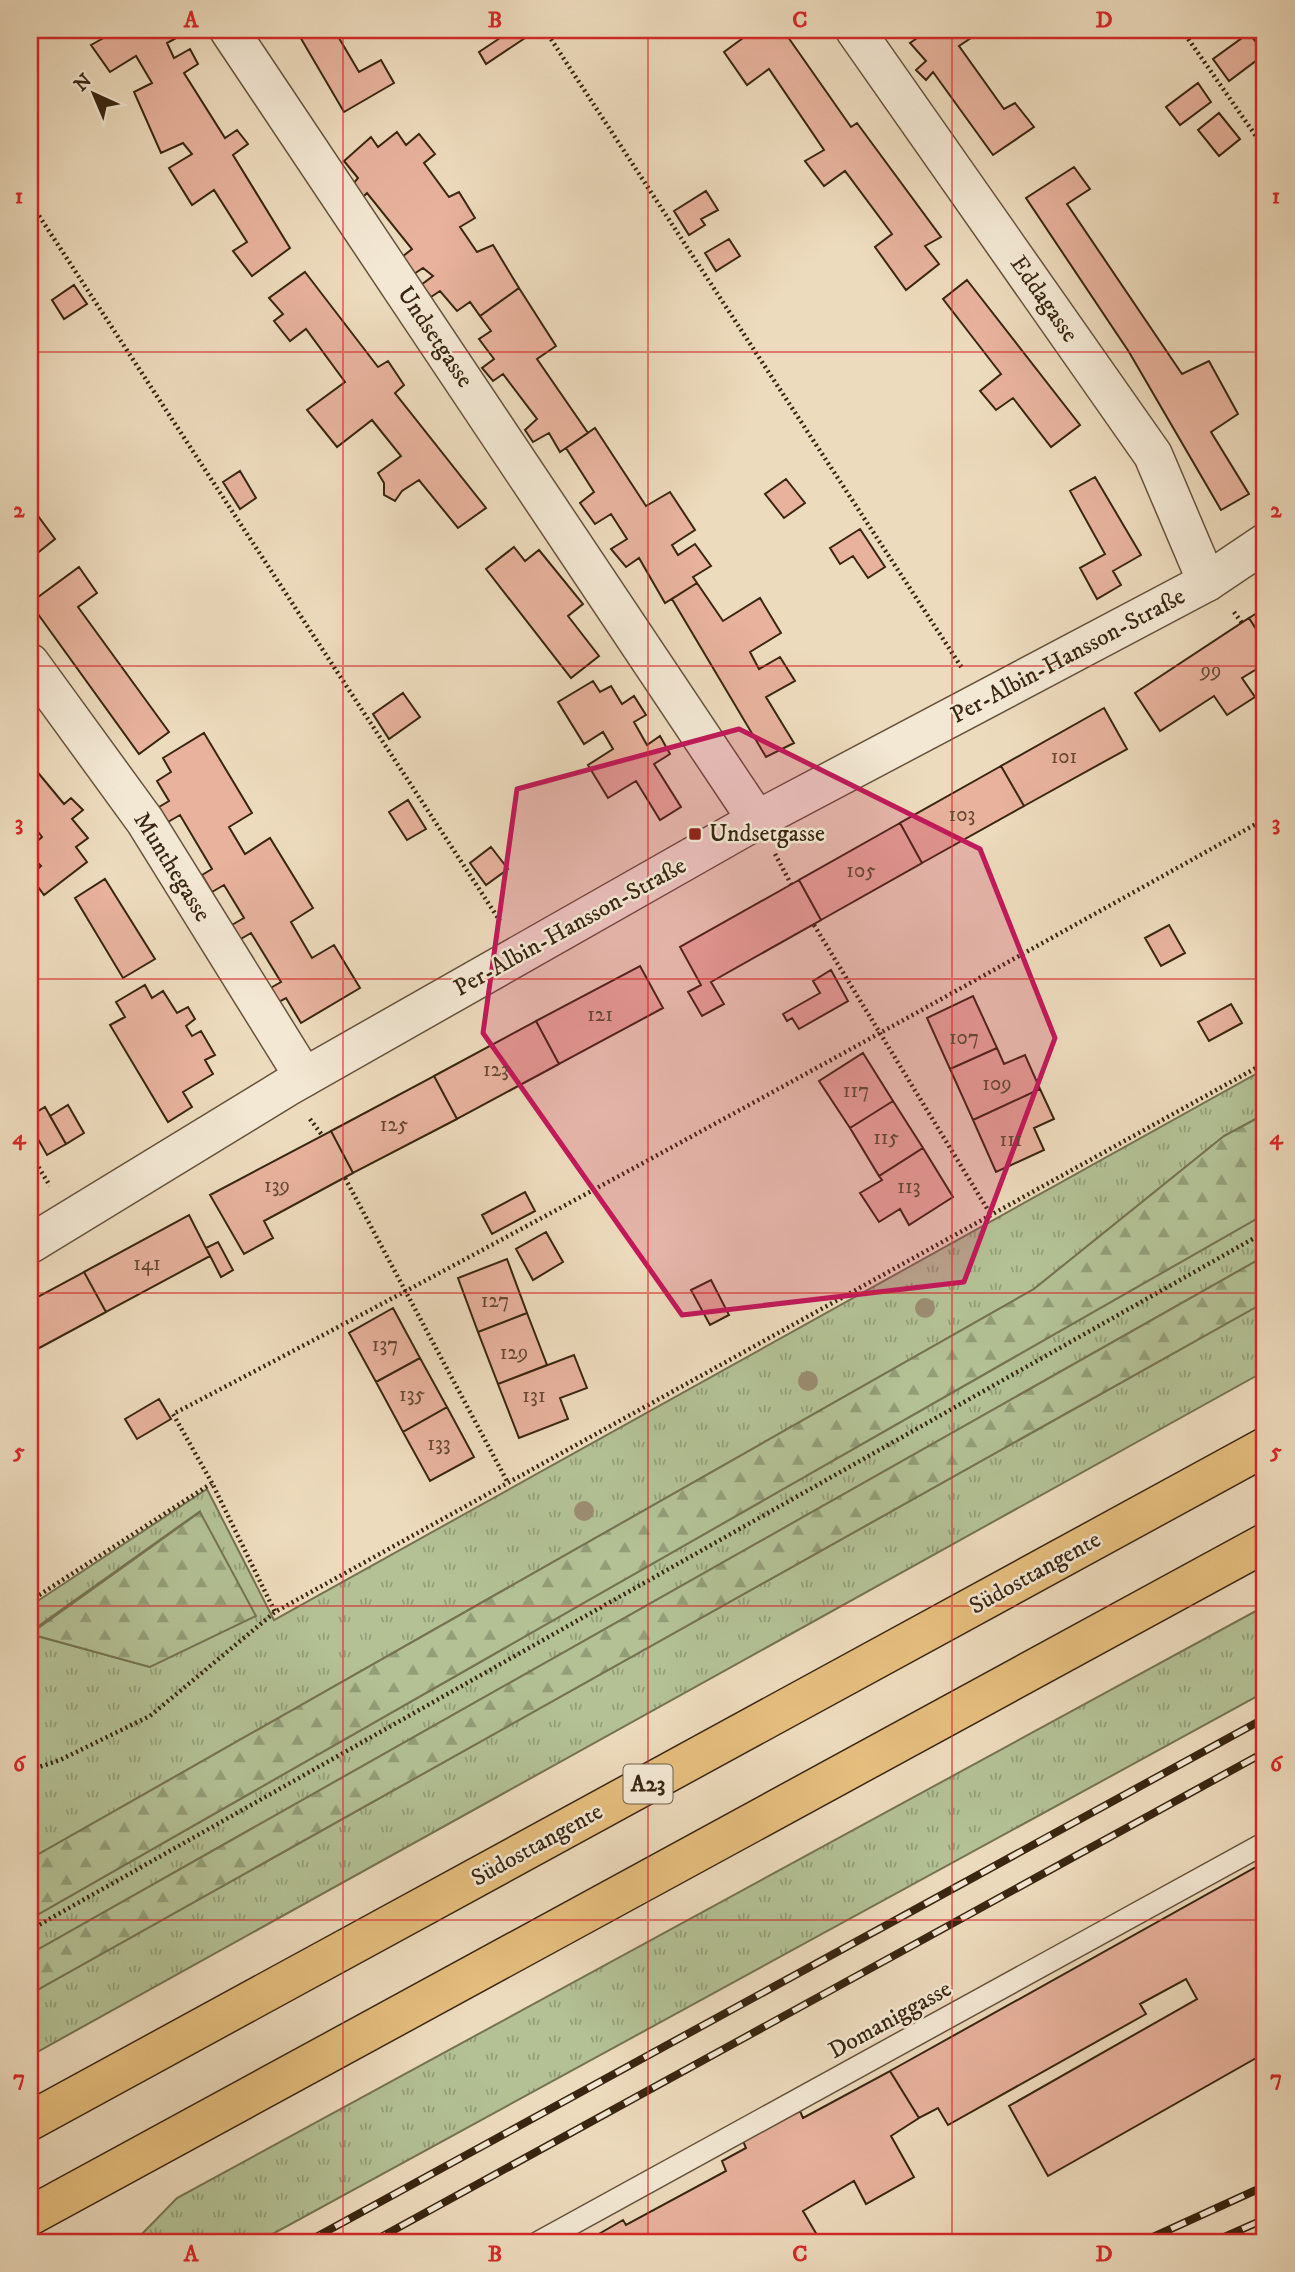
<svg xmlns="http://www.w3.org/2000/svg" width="1295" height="2272" font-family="'IM FELL DW Pica',serif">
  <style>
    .grass { fill: url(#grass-tufts); stroke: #767353; stroke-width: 2 }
    .forest { fill: url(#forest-firs); stroke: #767353; stroke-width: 2 }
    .building { fill: #e8b29d; stroke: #392511; stroke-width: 2 }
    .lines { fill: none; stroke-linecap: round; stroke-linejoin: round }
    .service-casing { stroke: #66523c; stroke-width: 24 }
    .minor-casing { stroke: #66523c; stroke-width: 41 }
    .tertiary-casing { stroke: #66523c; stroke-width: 41 }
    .motorway-casing { stroke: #392511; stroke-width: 41 }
    .path { stroke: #392511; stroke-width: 4.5; stroke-dasharray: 2 3.5; stroke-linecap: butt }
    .service { stroke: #f3e8d4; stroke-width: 21 }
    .minor { stroke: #f3e8d4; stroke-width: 38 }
    .tertiary { stroke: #f3e8d4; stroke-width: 38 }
    .motorway { stroke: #e6be7e; stroke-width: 38 }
    .rail-casing { stroke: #392511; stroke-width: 8 }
    .rail { stroke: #f3e8d4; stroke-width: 5; stroke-dasharray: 16; stroke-linecap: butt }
    .tree { fill: #9b8c71 }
    .marked { fill: #c2185b; fill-opacity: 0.2; stroke: #c2185b; stroke-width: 5; stroke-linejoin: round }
    .grid { fill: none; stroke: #d62828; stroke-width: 2; stroke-opacity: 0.55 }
    .poi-dot { fill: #8f2418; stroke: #f3e8d4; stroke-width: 2.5 }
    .labels { text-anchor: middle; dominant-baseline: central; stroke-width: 5; stroke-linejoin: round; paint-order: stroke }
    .number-label { font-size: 21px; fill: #654834 }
    .shield { fill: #f3e8d4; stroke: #71604c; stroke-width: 2 }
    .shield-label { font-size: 23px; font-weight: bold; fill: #392511 }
    .street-label { font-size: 24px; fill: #392511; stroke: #f3e8d4 }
    .poi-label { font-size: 24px; fill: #392511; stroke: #f3e8d4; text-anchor: start }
    .neatline { fill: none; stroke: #d62828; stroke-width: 2.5 }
    .grid-label { font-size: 23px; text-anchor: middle; font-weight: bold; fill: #d62828 }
  </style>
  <defs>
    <pattern id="grass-tufts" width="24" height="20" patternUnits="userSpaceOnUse" patternTransform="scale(1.75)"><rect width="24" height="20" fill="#b3c195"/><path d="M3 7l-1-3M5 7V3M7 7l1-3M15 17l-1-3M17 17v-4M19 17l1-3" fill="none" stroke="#939d78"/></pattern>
    <pattern id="forest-firs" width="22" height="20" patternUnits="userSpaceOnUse" patternTransform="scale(1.75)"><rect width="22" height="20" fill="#b3c195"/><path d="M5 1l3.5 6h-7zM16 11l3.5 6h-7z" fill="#939d78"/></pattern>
  </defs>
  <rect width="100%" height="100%" fill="#eddbbd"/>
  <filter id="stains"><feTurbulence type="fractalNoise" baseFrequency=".00286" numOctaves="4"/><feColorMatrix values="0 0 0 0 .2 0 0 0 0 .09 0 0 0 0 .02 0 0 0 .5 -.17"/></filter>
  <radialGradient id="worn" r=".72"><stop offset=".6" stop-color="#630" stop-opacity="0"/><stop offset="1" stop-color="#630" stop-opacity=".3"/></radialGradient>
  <path class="grass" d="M1265,1069V1114L1224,1136L1034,1289L30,1859V1634L150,1667L199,1512L30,1632V1606L207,1489L274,1620Z
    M1265,1214V1256L30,1954V1919Z
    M1265,1302V1371L30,2056V1994Z
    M1265,1606V1692L258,2242H127L142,2234L177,2198Z"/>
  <path class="forest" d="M1265,1114V1214L30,1919V1859L1034,1289L1224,1136Z
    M1265,1256V1302L30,1994V1954Z
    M200,1512L256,1616L150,1667L30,1634Z"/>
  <path class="building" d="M118,30H174L178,37L167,43L174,58L190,49L198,64L184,73L225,138L237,130L248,144L233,155L290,248L252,276L233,251L247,242L214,190L192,205L169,168L192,154L183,143L161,153L134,92L152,83L136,56L110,72L91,45Z
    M296,30H352L339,38L359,72L381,60L394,83L344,112Z
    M512,30H528L531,34L486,64L479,52Z
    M754,30H783L851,127L857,123L941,237L925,246L939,264L906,290L875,247L892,234L845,171L824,186L805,161L824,150L769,69L747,85L724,52Z
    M929,30H974L977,34L959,46L1004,109L1015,103L1034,127L993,155L933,72L926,80L916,70L926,61L910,43Z
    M1249,33L1265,54L1229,81L1213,59Z
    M1198,83L1211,102L1180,125L1166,107Z
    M1219,113L1240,139L1219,156L1198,130Z
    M397,132L406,145L419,134L435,154L424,163L449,197L459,192L475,218L460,227L477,252L493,245L519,288L480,316L470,302L457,311L440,291L431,297L421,285L433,276L423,268L414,274L402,257L412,249L367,193L359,201L349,189L358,178L344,161L371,137L378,147Z
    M1074,167L1090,189L1067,204L1182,374L1209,361L1238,414L1211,432L1249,494L1221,510L1129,352L1026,198Z
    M706,191L718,210L701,219L705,225L689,235L674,211Z
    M729,239L740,256L716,271L705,253Z
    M305,272L378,367L388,361L404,385L395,393L486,508L458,528L419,480L402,491L395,501L384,495V483L378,473L401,456L372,420L337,447L307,410L345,382L306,329L290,341L274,321L283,314L269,298Z
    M967,280L1080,425L1051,447L1013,398L996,410L980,391L1001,374L943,299Z
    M74,285L87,304L64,319L52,300Z
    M519,288L556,346L537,359L588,433L560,452L549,433L533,442L525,430L537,419L503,374L493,381L482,368L494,359L479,339L491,331L480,316Z
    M595,428L646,506L670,492L695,530L672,545L678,555L695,544L711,566L693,577L697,583L665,603L639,558L626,567L611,549L627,539L611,514L595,524L580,503L594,492L566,448Z
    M240,471L256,498L240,509L223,482Z
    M1095,477L1141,555L1113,571L1121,585L1097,599L1080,568L1105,554L1070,491Z
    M786,479L805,503L784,518L765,494Z
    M30,505L55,539L30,559Z
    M860,529L885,567L868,578L853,556L840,564L830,548Z
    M514,547L525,561L539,550L583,604L568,616L599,656L571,678L486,569Z
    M79,567L97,593L78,607L169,732L139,754L30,603Z
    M697,583L723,621L760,598L781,633L750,652L759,669L780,657L795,681L766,697L794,743L766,757L672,599Z
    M1265,608V643L1249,618Z
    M1249,618L1265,643V664L1242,678L1255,697L1227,715L1214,696L1160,731L1135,693Z
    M593,681L600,692L611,686L622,704L634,696L646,715L634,722L647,745L660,736L670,754L654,764L681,807L660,820L636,781L608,798L588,765L613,749L603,732L584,744L558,702Z
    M403,693L420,717L389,739L373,714Z
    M1265,704V723L1257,710Z
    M1104,708L1127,749L1024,806L1001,766Z
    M204,733L252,813L229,827L245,854L270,838L313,908L291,922L312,958L334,945L360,988L301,1023L286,998L275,1004L267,990L281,982L251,933L239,940L230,926L244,918L224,885L212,892L202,875L212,869L180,815L168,822L159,807L169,801L157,781L171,772L163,758Z
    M30,763L64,804L71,798L83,810L72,819L88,838L76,847L87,862L44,895L30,876L41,866L30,855V847L42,837L30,821Z
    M1001,766L1024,806L922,863L900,823Z
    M408,800L426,829L407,840L389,812Z
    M900,823L922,863L821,920L799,880Z
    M491,847L508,869L486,885L470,863Z
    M105,879L155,959L123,978L75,898Z
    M799,880L821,920L711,982L724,1004L702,1016L688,992L701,985L680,947Z
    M1169,925L1185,953L1161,966L1145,938Z
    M640,966L663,1008L559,1064L536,1021Z
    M831,970L848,1001L799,1029L792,1018L787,1021L783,1014L820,993L813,981Z
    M145,985L152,998L163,991L177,1013L188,1007L195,1019L186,1026L192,1036L201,1031L215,1055L205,1060L213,1074L183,1092L192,1107L168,1122L110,1025L125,1017L116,1002Z
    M973,996L997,1048L950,1069L927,1018Z
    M1231,1004L1242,1023L1209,1041L1198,1022Z
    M536,1021L559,1064L457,1119L434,1076Z
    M997,1048L1004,1064L1025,1055L1040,1089L973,1120L950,1069Z
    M863,1053L893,1101L850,1128L819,1081Z
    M434,1076L457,1119L353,1173L331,1131Z
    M1040,1089L1054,1119L1034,1128L1044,1150L996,1172L973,1120Z
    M893,1101L923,1148L879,1176L850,1128Z
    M68,1105L84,1133L66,1144L50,1116Z
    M45,1107L66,1144L47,1155L30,1125V1116Z
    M331,1131L353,1173L264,1221L273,1238L244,1254L210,1195Z
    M923,1148L953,1197L909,1225L900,1209L879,1222L860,1193L882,1180L879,1176Z
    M525,1192L535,1211L492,1234L482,1215Z
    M189,1215L210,1256L106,1312L84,1272Z
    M546,1232L563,1262L533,1280L516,1249Z
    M218,1242L233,1270L221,1277L206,1248Z
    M507,1259L527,1313L478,1332L458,1278Z
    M84,1272L106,1312L30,1353V1301Z
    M711,1280L729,1315L710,1325L691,1290Z
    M393,1308L420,1358L376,1382L349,1333Z
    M527,1313L547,1365L498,1384L478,1332Z
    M574,1355L587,1388L560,1398L568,1419L519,1438L498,1384Z
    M420,1358L447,1407L403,1432L376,1382Z
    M159,1399L171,1419L137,1439L125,1419Z
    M447,1407L474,1457L430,1481L403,1432Z
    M1265,1862V2053L1048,2176L1009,2106L1197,1999L1186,1979L1140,2004L1146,2014L948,2125L938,2108L919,2118L890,2071Z
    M890,2071L919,2118L891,2136L914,2177L866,2204L854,2181L803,2211L817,2235L803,2242H585L623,2220L626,2225L726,2171L722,2161L746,2148L743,2141L800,2111L803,2118Z"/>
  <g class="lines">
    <defs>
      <path id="service" d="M539,2242L1265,1843"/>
      <path id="minor" d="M229,30L757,820
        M855,30L1153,455L1207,582
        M30,663L145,821L304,1077"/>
      <path id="tertiary" d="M30,1244L287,1087L757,820L1207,582L1265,543"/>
      <path id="motorway" d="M30,2121L1265,1447
        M30,2216L1265,1543"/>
    </defs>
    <use href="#service" class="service-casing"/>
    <use href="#minor" class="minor-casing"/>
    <use href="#tertiary" class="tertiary-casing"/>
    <use href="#motorway" class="motorway-casing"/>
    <path class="path" d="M545,30L962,668
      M1182,30L1265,149
      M30,202L500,921
      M1234,612L1242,623
      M775,854L791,884
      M814,925L991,1215
      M310,1119L322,1135
      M30,1153L50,1186
      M345,1178L508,1483
      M212,1483L173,1414C541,1222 903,1021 1265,819
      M30,1601L212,1483L275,1612
      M30,1770L60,1760L150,1716L275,1612L1265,1063
      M30,1930L1265,1232"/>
    <use href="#service" class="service"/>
    <use href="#minor" class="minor"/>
    <use href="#tertiary" class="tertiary"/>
    <use href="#motorway" class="motorway"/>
    <defs>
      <path id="rail" d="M307,2242L1265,1718
        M372,2242L1265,1752
        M1142,2242L1265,2186
        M1213,2242L1265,2219"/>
    </defs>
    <use href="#rail" class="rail-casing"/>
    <use href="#rail" class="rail"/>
  </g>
  <g class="tree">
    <circle cx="925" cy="1308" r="10"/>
    <circle cx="808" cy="1381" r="10"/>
    <circle cx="584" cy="1511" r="10"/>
  </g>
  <path class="marked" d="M739,729L980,849L1055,1038L964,1282L682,1315L483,1033L517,789Z"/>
  <path class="grid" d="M343,30V2242M648,30V2242M952,30V2242M30,352H1265M30,666H1265M30,979H1265M30,1293H1265M30,1606H1265M30,1920H1265"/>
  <rect class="poi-dot" x="688" y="827" width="14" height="14" rx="3.5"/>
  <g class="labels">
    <g class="number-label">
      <text x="1211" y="671">99</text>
      <text x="1064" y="757">101</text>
      <text x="962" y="815">103</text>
      <text x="861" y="871">105</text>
      <text x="600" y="1015">121</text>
      <text x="964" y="1038">107</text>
      <text x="496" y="1070">123</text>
      <text x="997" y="1084">109</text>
      <text x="856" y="1091">117</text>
      <text x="394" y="1125">125</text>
      <text x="886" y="1138">115</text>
      <text x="1011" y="1140">111</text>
      <text x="277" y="1186">139</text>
      <text x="909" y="1187">113</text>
      <text x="147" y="1264">141</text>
      <text x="495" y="1301">127</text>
      <text x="385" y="1345">137</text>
      <text x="514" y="1353">129</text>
      <text x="412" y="1395">135</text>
      <text x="534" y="1396">131</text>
      <text x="439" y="1444">133</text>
    </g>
    <rect class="shield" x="623.5" y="1764.5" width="49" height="39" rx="5"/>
    <g class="shield-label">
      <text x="648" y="1784">A23</text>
    </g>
    <g class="street-label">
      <text transform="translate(1044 299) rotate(55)">Eddagasse</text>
      <text transform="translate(435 337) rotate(56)">Undsetgasse</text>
      <text transform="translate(1068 656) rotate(-28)">Per-Albin-Hansson-Straße</text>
      <text transform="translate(172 867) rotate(58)">Munthegasse</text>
      <text transform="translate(570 927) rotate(-29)">Per-Albin-Hansson-Straße</text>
      <text transform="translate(1035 1573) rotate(-29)">Südosttangente</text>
      <text transform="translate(537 1845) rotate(-29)">Südosttangente</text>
      <text transform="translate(890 2020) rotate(-29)">Domaniggasse</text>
    </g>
    <g class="poi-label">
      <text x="709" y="834">Undsetgasse</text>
    </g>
  </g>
  <rect width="1295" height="2272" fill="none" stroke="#eddbbd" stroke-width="77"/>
  <g transform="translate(94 94) rotate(316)" stroke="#f3e8d4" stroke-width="5" paint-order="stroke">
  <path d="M0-5L12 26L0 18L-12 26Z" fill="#392511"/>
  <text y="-10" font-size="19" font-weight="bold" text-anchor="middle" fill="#392511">N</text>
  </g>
  <rect x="38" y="38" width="1218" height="2196" class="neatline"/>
  <g class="grid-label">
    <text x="191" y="27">A</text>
    <text x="495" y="27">B</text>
    <text x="800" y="27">C</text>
    <text x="1104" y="27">D</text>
    <text x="19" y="203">1</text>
    <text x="1276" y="203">1</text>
    <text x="19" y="517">2</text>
    <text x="1276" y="517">2</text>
    <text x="19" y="830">3</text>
    <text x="1276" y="830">3</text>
    <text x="19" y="1144">4</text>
    <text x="1276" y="1144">4</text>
    <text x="19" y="1458">5</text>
    <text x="1276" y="1458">5</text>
    <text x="19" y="1771">6</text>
    <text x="1276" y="1771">6</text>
    <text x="19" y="2085">7</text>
    <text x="1276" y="2085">7</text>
    <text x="191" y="2261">A</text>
    <text x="495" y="2261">B</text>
    <text x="800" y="2261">C</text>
    <text x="1104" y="2261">D</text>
  </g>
  <rect width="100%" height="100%" filter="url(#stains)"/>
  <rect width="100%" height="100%" fill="url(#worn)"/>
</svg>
